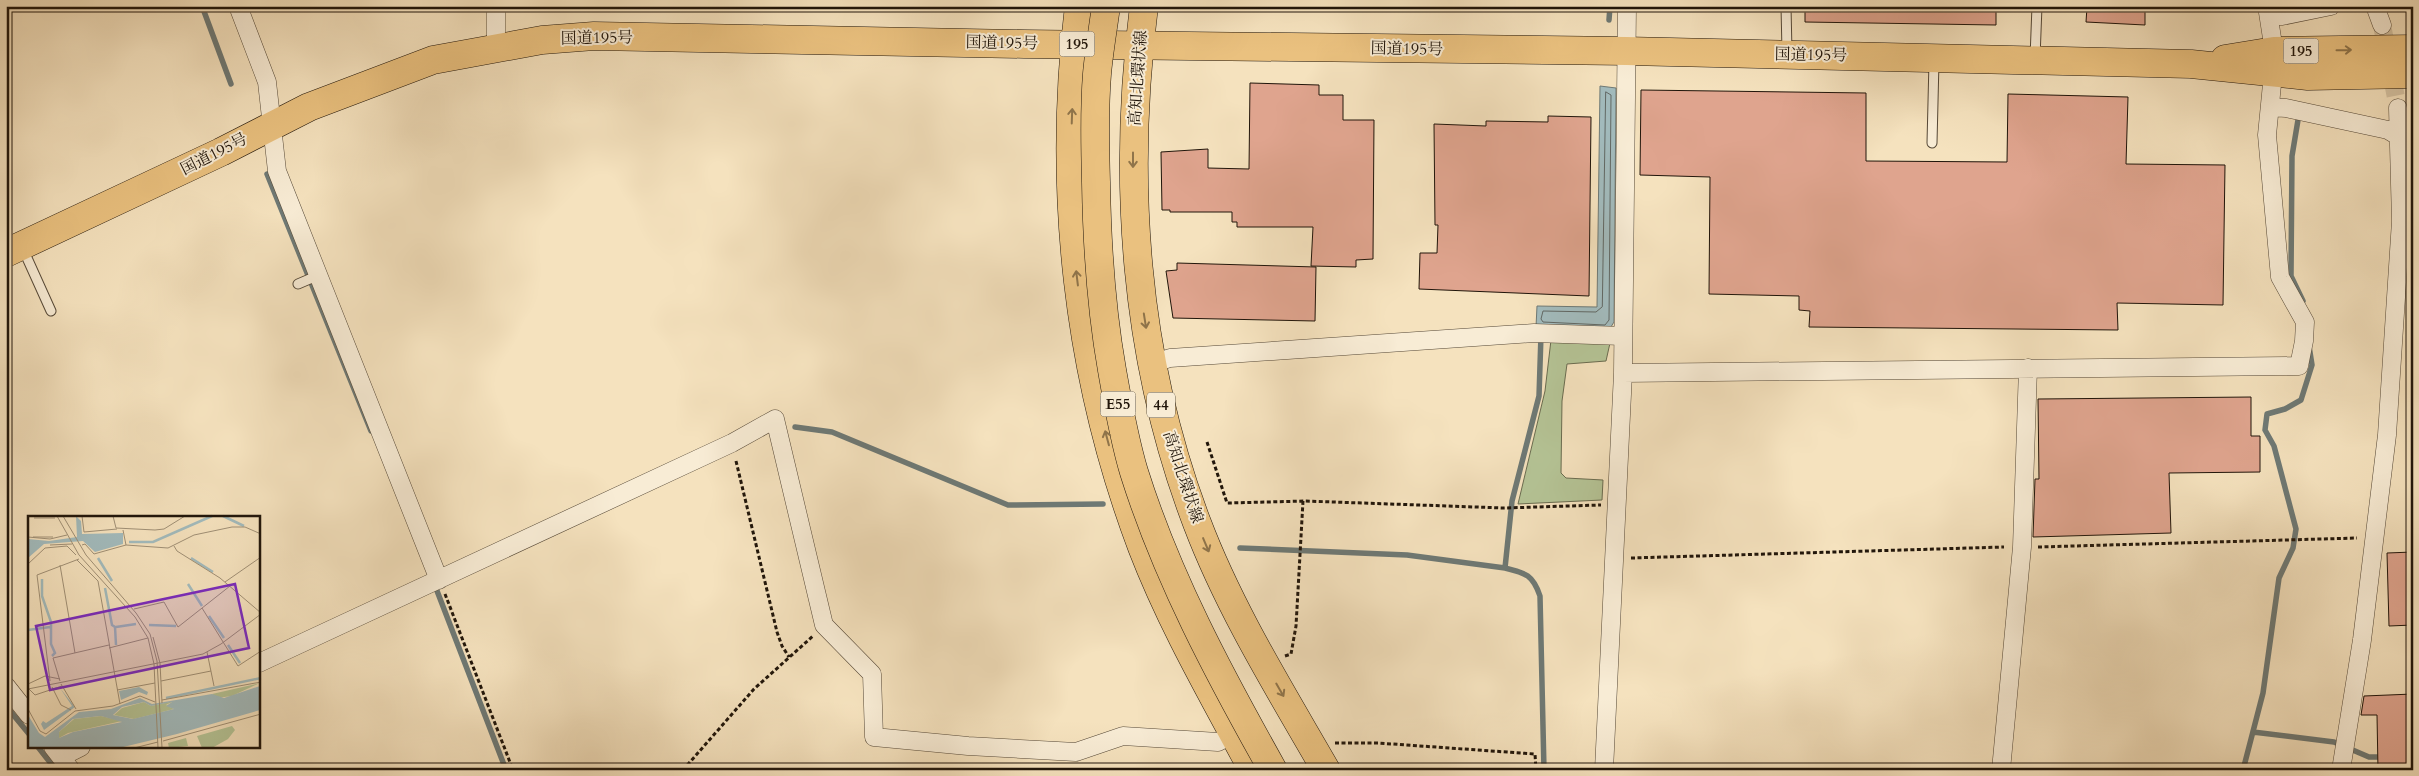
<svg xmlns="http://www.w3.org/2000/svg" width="2419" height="776" font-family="Cardo,'Noto Serif JP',serif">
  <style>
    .green { fill: #b5c496; stroke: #6a6c50 }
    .water { fill: #a2bbbd; stroke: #6e7975 }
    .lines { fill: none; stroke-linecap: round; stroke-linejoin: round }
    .shore { stroke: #616864; stroke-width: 1 }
    .stream { stroke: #6e7975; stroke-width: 5.5 }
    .building { fill: #dfa48e; stroke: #20150a }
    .minor-tunnel { stroke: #d5c3a3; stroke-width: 18; stroke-dasharray: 18 9; stroke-linecap: butt }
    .service-casing { stroke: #554837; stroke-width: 11 }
    .minor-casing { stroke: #554837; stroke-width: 19 }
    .primary-casing { stroke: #20150a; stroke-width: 29 }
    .trunk-casing { stroke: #20150a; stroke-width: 29 }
    .path { stroke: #20150a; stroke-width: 3; stroke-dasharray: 4 2.5; stroke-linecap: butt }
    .service { stroke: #f8ecd5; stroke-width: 9 }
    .minor { stroke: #f8ecd5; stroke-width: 18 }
    .primary { stroke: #eac17f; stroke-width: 28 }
    .trunk { stroke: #eac17f; stroke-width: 28 }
    .motorway-bridge-casing { stroke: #20150a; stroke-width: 29; stroke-linecap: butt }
    .motorway-bridge { stroke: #eac17f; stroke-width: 28 }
    .oneway { stroke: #8f744a }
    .labels { text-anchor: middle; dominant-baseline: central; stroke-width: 4; stroke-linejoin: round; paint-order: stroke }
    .shield { fill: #f8ecd5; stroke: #615647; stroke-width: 1 }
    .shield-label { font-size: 15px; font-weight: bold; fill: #20150a }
    .street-label { font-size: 16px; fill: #20150a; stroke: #f8ecd5 }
    .inset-river { fill: none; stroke: #a2bbbd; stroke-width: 2.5 }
    .inset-road { fill: none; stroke: #a09076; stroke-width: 1 }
    .view { fill: #7b2cbf; fill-opacity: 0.15; stroke: #7b2cbf; stroke-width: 2.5 }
    .inset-edge { fill: none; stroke: #20150a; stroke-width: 2.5 }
  </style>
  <rect width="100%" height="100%" fill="#f5e2be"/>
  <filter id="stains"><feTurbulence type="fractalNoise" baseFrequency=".004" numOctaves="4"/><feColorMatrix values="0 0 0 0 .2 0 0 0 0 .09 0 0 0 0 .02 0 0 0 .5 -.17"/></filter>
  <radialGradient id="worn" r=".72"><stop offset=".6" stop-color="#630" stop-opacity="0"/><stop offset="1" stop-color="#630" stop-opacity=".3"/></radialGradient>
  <path class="green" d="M1551,340L1610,343L1606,361L1567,364L1562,401L1561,473L1566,478L1603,480L1602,500L1518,504L1545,391Z"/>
  <path class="water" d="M1600,86L1616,88L1614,322L1609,330L1536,327L1537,306L1597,307Z"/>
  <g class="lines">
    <path class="shore" d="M1606,92L1611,95L1609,320L1605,325L1543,322L1541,319L1543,311L1596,312L1602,307Z"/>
    <path class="stream" d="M202,6L231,84
      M1609,20L1610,6
      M2298,120L2292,156L2291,276L2303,301
      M267,174L371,431
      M1541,335L1539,396L1512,501L1505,568C1526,573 1533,575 1540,596L1544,770
      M795,427L832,432L1008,505L1103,504
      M1240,548L1407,555L1505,568
      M434,583L506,770
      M6,706L29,734
      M2253,732L2334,742L2369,757H2384
      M38,747L56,770
      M2243,770L2263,693L2279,578L2293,548L2296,529L2274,446L2265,430L2267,414L2285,409L2301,400L2312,365L2309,346"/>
  </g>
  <path class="building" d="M1805,6H1996V25L1805,22Z
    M2126,6H2145V25L2086,22L2087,7L2126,10Z
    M1250,83L1319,85V95H1343V120H1374L1373,259L1356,260V267L1311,266L1313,227H1237V222H1232V212H1170V210H1162L1161,152L1208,149V168L1249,169Z
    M1641,90L1866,93V161L2007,162L2008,94L2128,97L2126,164L2225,165L2223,305L2117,303L2118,330L1809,327L1810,311L1799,310V296L1709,294L1710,177L1640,175Z
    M1548,116L1591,117L1589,296L1419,289L1420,253H1437L1438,225H1435L1434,124L1486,126V121L1548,122Z
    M1177,263L1316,267L1315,321L1173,318L1166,271L1177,270Z
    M2251,397V436H2260V472L2169,473L2171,533L2033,537L2035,479H2039L2038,399Z
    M2413,552V625L2389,626L2387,553Z
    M2413,694V770H2378L2377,715H2361L2364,696Z"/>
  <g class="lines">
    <path class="minor-tunnel" d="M2382,25L2398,108"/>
    <defs>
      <path id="service" d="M1786,6L1787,52
        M2035,58L2037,6
        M1932,143L1934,61
        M23,249L51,311
        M298,284L319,275"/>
      <path id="minor" d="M238,6L267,82L277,171L439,580
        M2267,6L2274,51
        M2375,6L2382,25
        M2269,16H2282L2331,6
        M496,47V6
        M2270,107L2286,108L2388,130L2398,136L2413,154
        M1151,364L1170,358L1534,333L1623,336
        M1623,373L2299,366L2304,341L2305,322L2280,277L2267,135L2273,74
        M259,663L732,443L775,419L824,625L872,674L874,737L968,746L1076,752L1123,736L1218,742L1234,734
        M6,686L29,715
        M53,747L71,770
        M61,757L81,747
        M1604,770L1623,373L1627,6
        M2001,770L2022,547L2028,368
        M2341,770L2362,640L2387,435L2401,221L2398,108"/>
      <path id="primary" d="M1079,6C1057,189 1077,375 1142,547C1172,625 1214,697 1253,770
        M1144,6C1122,180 1134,358 1197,523C1230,610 1280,690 1326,770"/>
      <path id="trunk" d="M2225,59L2274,51L2413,49
        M6,253L221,152L309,107L433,60L542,40L594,36L1024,44L1626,51L2191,64L2308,76L2413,74"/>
    </defs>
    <use href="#service" class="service-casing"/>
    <use href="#minor" class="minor-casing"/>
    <use href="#primary" class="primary-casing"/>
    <use href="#trunk" class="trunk-casing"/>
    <path class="path" d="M1207,442L1227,503L1305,501L1504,508L1601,505
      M736,461L777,632L782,646L789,657
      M2038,547L2357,538
      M1631,558L2004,547
      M445,594L513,770
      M1285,656L1291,654L1296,626L1303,501
      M1335,743H1378L1535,754L1536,770
      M683,770L754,689L813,636"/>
    <use href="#service" class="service"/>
    <use href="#minor" class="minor"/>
    <use href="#primary" class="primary"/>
    <use href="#trunk" class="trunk"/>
    <defs>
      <path id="motorway-bridge" d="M1106,6C1103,29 1099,51 1097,74C1094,110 1095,147 1096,182C1097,246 1101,308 1112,370C1118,404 1124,439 1134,472C1167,577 1219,674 1273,770"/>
    </defs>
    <use href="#motorway-bridge" class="motorway-bridge-casing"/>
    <use href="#motorway-bridge" class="motorway-bridge"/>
  </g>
  <defs><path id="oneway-shaft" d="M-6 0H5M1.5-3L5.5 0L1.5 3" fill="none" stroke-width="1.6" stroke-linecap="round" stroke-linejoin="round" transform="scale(1.25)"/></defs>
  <g class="oneway">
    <use href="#oneway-shaft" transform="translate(2344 50) rotate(-1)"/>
    <use href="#oneway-shaft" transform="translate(1072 116) rotate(-88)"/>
    <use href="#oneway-shaft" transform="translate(1133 160) rotate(90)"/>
    <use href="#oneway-shaft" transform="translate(1077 278) rotate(-97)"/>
    <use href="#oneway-shaft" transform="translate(1145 321) rotate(81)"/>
    <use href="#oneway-shaft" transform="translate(1107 438) rotate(-105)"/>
    <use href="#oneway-shaft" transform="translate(1206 545) rotate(67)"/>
    <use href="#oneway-shaft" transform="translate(1280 690) rotate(60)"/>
  </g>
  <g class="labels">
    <g class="shield">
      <rect x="1059.5" y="31.5" width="35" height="25" rx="4"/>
      <rect x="2283.5" y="38.5" width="35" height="25" rx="4"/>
      <rect x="1100.5" y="391.5" width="35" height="25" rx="4"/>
      <rect x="1147" y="392.5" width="28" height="25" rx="4"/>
    </g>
    <g class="shield-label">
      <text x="1077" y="44">195</text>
      <text x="2301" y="51">195</text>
      <text x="1118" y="404">E55</text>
      <text x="1161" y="405">44</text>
    </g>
    <g class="street-label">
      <text transform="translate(597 38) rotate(-1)">国道195号</text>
      <text transform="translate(1002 43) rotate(1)">国道195号</text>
      <text transform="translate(1407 49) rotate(1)">国道195号</text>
      <text transform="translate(1811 55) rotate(1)">国道195号</text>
      <text transform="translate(1138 78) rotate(-86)">高知北環状線</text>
      <text transform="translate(214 154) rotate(-27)">国道195号</text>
      <text transform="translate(1183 477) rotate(72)">高知北環状線</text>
    </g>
  </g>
  <g transform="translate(28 516)">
    <rect width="232" height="232" fill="#f5e2be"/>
    <path d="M232,167L204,180L189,182L184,178ZM116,186L123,190L146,185L138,189L146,193L106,203L86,199L94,192ZM73,200L94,205L40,217L31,222V216L46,203ZM204,210L207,214L200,223L184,232H174L169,220ZM158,222L160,230L141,232L140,227Z" fill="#b5c496"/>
    <path d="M48,0L53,5L54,18L95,17V28L67,36L55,25L16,28L0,42V23L21,25L49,21ZM232,170V194L149,218L91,232H0V199L11,217L17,221L51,196L83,193L112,182L124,188L184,178L196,182ZM116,186L123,190L144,186L138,190L146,193L105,203L85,199L94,191ZM73,200L94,206L45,216L31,222V216L45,203ZM111,171L120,176L119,179L111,176L93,184L91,175ZM32,172L47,191L16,214L13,208L15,205L18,207L44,190Z" fill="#a2bbbd" fill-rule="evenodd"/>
    <path class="inset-river" d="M195,0L216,10M101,26H125L184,0M70,42L84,65M163,42L185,56M14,63V80L23,106V128L27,137L24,140M160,68L174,90M77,72L84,109L87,111L88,129M181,100L196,122M121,109L148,110M88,111L108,108M0,114L22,111M200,129L212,147M138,182L233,162"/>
    <path class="inset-road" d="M29,0L51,39L107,101L120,122L126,148L130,232M35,0L58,39L108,97L122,118L129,145L134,232M54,0L56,16L89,13M85,0L88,12L127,14L136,13L157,0M6,2H27M95,14L98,29M0,21L22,23L39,19M5,21H25M22,29L44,28M54,29L57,28L66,38L98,29L140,32L166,19L204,11H217L233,18M146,30L149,35L192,62L233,97M49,44L70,65L92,188M0,48L17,32L39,30L48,39M32,49L47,137M197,66L233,41M174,92L210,150L233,135M106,93L136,86L150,111L202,70M125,121L132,147L134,187M81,132L120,122M179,136L186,170M22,165L9,59L51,43M32,165L25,142L81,129M133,165L183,155M0,168L17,160L32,163M33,168L48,193M24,171L33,189L43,194M0,173L175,138L193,128L233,98M1,173L7,179L34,170M89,174L127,167M134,184L233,166M0,193L12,215L18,218L47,195L85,190L112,180L127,186M135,225L233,198M106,232L130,226"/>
    <path class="view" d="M207,68L221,132L22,174L8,110Z"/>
    <rect width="232" height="232" class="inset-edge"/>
  </g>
  <rect width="2419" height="776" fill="none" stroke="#f5e2be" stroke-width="25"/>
  <rect x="8" y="8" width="2404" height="761" fill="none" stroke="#20150a" stroke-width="2.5"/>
  <rect x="12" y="12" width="2394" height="751" fill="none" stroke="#20150a"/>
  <rect width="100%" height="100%" filter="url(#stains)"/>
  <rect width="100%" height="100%" fill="url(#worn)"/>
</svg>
